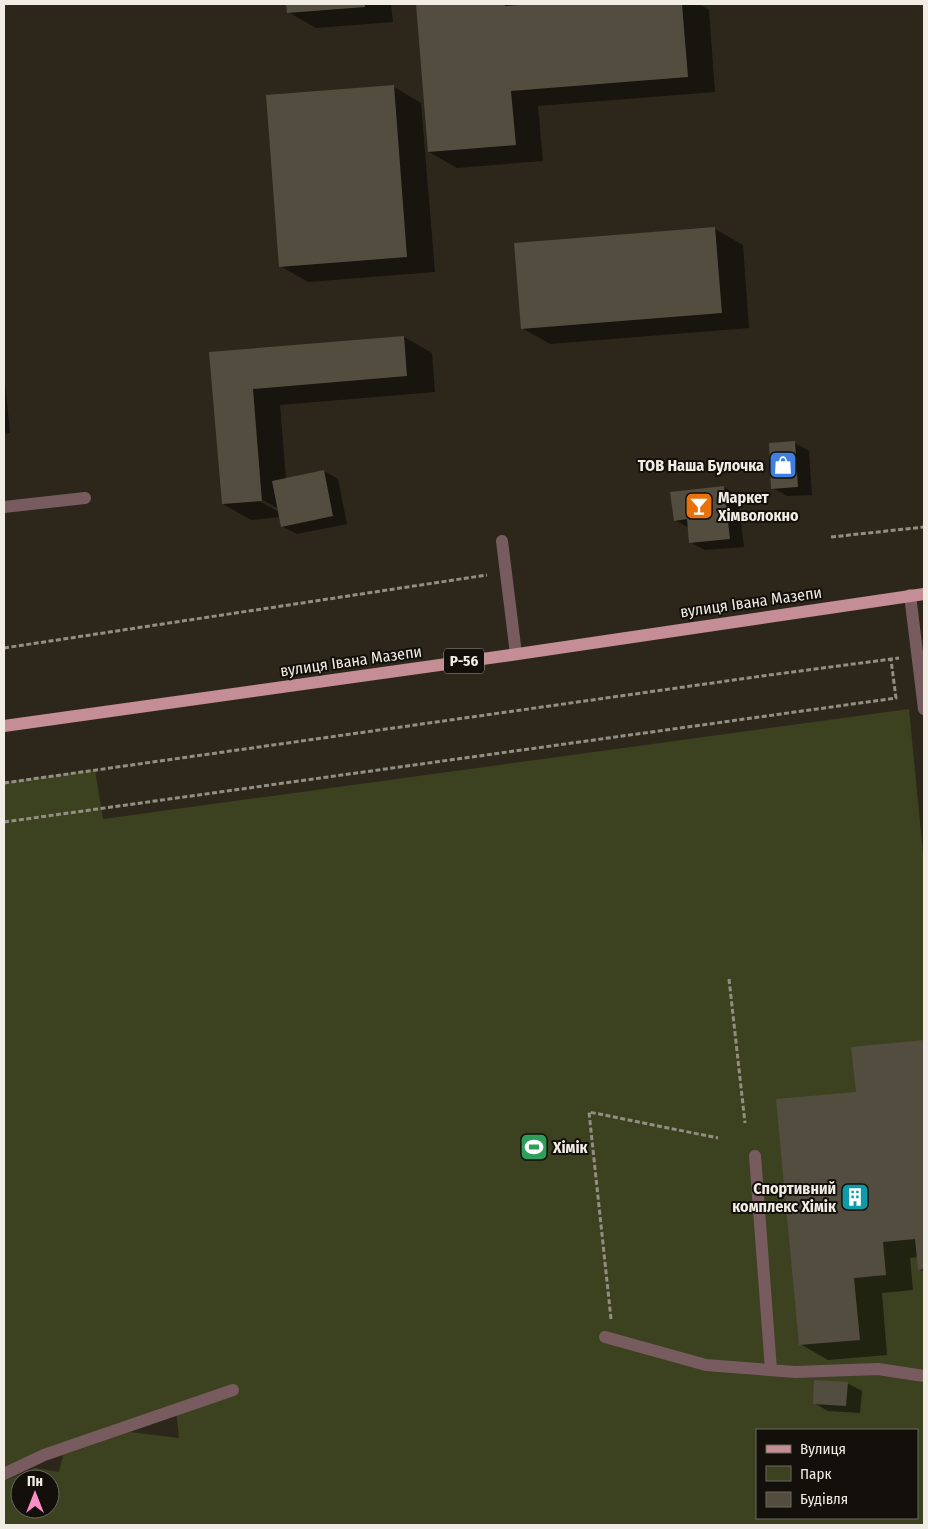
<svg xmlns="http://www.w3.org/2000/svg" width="928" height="1529" font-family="'Fira Sans Condensed',sans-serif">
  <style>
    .green { fill: #3c421f; fill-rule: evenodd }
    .shadow { fill: #0007; fill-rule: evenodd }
    .building { fill: #534d3f }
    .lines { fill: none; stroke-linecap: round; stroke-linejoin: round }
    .path { stroke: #938e84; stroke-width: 3; stroke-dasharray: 5 2.5; stroke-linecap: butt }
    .lane { stroke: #775b5f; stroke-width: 12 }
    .primary { stroke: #c58d95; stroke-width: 12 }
    .labels { text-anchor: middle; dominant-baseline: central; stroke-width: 4; stroke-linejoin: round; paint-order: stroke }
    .shield { fill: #13100b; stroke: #aeaba4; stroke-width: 1 }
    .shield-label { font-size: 15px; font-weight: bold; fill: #f1ede5 }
    .poi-label { font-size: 16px; font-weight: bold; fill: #f1ede5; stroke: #13100b; text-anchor: end }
    .street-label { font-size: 16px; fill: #f1ede5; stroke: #13100b }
  </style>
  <rect width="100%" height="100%" fill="#2d271b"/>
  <path class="green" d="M909,709L924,863V1525H4V1481L35,1468L59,1472L63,1455L130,1432L179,1438L176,1410L4,1474V782L95,770L103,819ZM757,1430H917V1518H757ZM20,1479H50V1509H20Z"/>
  <path class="shadow" d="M288,4H391L393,22L316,28L288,12Z
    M418,4H530L531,5L551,4H699L709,10L715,92L538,106L543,161L457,168L429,152Z
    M394,87L421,103L435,272L308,282L280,266Z
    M715,229L743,245L749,328L550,344L522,328Z
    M404,337L432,353L435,392L280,405L286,479L324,471L338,479L347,524L297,534L282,526L280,517L251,520L223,504L211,353ZM257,497L279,509V512L256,499Z
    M4,372L10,433L4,434Z
    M795,443L809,451L812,495L787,496L773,488Z
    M724,487L738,496L744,547L705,550L690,542L689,528L675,520Z
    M924,1041V1272L919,1269L918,1257L910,1258L913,1290L882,1293L887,1355L828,1360L800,1344L857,1093L853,1048Z
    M847,1383L862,1391L860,1413L828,1411L814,1403Z"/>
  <path class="building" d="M286,4H365V7L287,13Z
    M416,4H504L505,6L535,4H682L688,77L511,91L516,145L428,152Z
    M394,85L407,257L279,267L266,95Z
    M715,227L722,313L521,329L514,243Z
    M404,336L407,376L253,389L262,501L222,504L209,352Z
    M795,441L798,487L771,489L769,443Z
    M324,470L333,516L281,527L272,481Z
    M724,486L730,539L689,543L687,519L674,521L670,492Z
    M924,1040V1269L918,1270L915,1239L883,1242L886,1275L854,1278L860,1340L799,1345L776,1099L856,1092L851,1047Z
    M814,1380L848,1382L846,1406L813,1404Z"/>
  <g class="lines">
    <path class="path" d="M831,537L924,527
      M4,648L487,575
      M4,783L762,676L899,658
      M4,822L896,698L891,660
      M729,979L745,1123
      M611,1319L589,1112L718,1138"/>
    <path class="lane" d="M4,507L85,498
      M502,541L516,654
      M910,595L924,709
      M755,1156L771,1370
      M605,1337L706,1365L795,1372L878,1369L924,1376
      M4,1474L44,1455L233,1390"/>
    <path class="primary" d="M4,726L511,655L924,594"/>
  </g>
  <defs>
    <symbol id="shop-square" viewBox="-11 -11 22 22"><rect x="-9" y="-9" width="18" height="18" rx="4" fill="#3f7fe0" stroke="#13100b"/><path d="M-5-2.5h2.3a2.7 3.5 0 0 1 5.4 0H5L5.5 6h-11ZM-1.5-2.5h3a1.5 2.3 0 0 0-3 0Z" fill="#fff"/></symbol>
    <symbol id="bar-square" viewBox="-11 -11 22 22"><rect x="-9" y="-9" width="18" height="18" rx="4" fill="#e8710a" stroke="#13100b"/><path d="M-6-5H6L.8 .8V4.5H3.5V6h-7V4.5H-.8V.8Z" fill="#fff"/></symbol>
    <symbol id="stadium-square" viewBox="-11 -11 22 22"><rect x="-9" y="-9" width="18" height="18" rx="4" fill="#2e9e5b" stroke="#13100b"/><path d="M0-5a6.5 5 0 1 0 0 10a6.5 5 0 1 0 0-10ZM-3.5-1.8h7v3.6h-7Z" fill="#fff"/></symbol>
    <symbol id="building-square" viewBox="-11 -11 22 22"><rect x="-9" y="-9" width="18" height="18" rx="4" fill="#0f9aa8" stroke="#13100b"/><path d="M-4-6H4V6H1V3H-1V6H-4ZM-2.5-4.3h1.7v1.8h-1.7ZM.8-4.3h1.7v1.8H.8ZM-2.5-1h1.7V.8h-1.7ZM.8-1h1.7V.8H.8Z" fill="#fff"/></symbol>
  </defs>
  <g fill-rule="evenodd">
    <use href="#shop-square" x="767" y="449" width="32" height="32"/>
    <use href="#bar-square" x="683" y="490" width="32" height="32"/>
    <use href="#stadium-square" x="518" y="1131" width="32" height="32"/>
    <use href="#building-square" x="839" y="1181" width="32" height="32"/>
  </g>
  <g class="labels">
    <rect class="shield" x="444" y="648.5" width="40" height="25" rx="4"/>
    <g class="shield-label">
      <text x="464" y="661">Р-56</text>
    </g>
    <g class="poi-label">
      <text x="764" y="465">ТОВ Наша Булочка</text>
      <text x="718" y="497" text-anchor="start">Маркет<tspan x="718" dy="18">Хімволокно</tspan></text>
      <text x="553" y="1147" text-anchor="start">Хімік</text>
      <text x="836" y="1188">Спортивний<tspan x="836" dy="18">комплекс Хімік</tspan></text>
    </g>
    <g class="street-label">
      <text transform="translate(751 602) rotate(-8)">вулиця Івана Мазепи</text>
      <text transform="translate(351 661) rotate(-8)">вулиця Івана Мазепи</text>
    </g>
  </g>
  <rect width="928" height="1529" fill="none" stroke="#f1ede5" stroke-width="10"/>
  <rect x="756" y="1429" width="162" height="90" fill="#13100b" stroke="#6c6862"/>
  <rect x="766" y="1445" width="25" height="8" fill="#c58d95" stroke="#6c6862"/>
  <text x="800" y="1454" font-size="15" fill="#f1ede5">Вулиця</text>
  <rect x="766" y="1466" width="25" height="15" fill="#3c421f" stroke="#6c6862"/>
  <text x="800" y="1479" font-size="15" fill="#f1ede5">Парк</text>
  <rect x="766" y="1492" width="25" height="15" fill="#534d3f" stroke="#6c6862"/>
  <text x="800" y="1504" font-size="15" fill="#f1ede5">Будівля</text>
  <g transform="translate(35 1494)"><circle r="24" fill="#13100b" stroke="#6c6862"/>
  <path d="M0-4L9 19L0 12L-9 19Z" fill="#fb8fc5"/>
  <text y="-8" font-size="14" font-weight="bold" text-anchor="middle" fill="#f1ede5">Пн</text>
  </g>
</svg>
